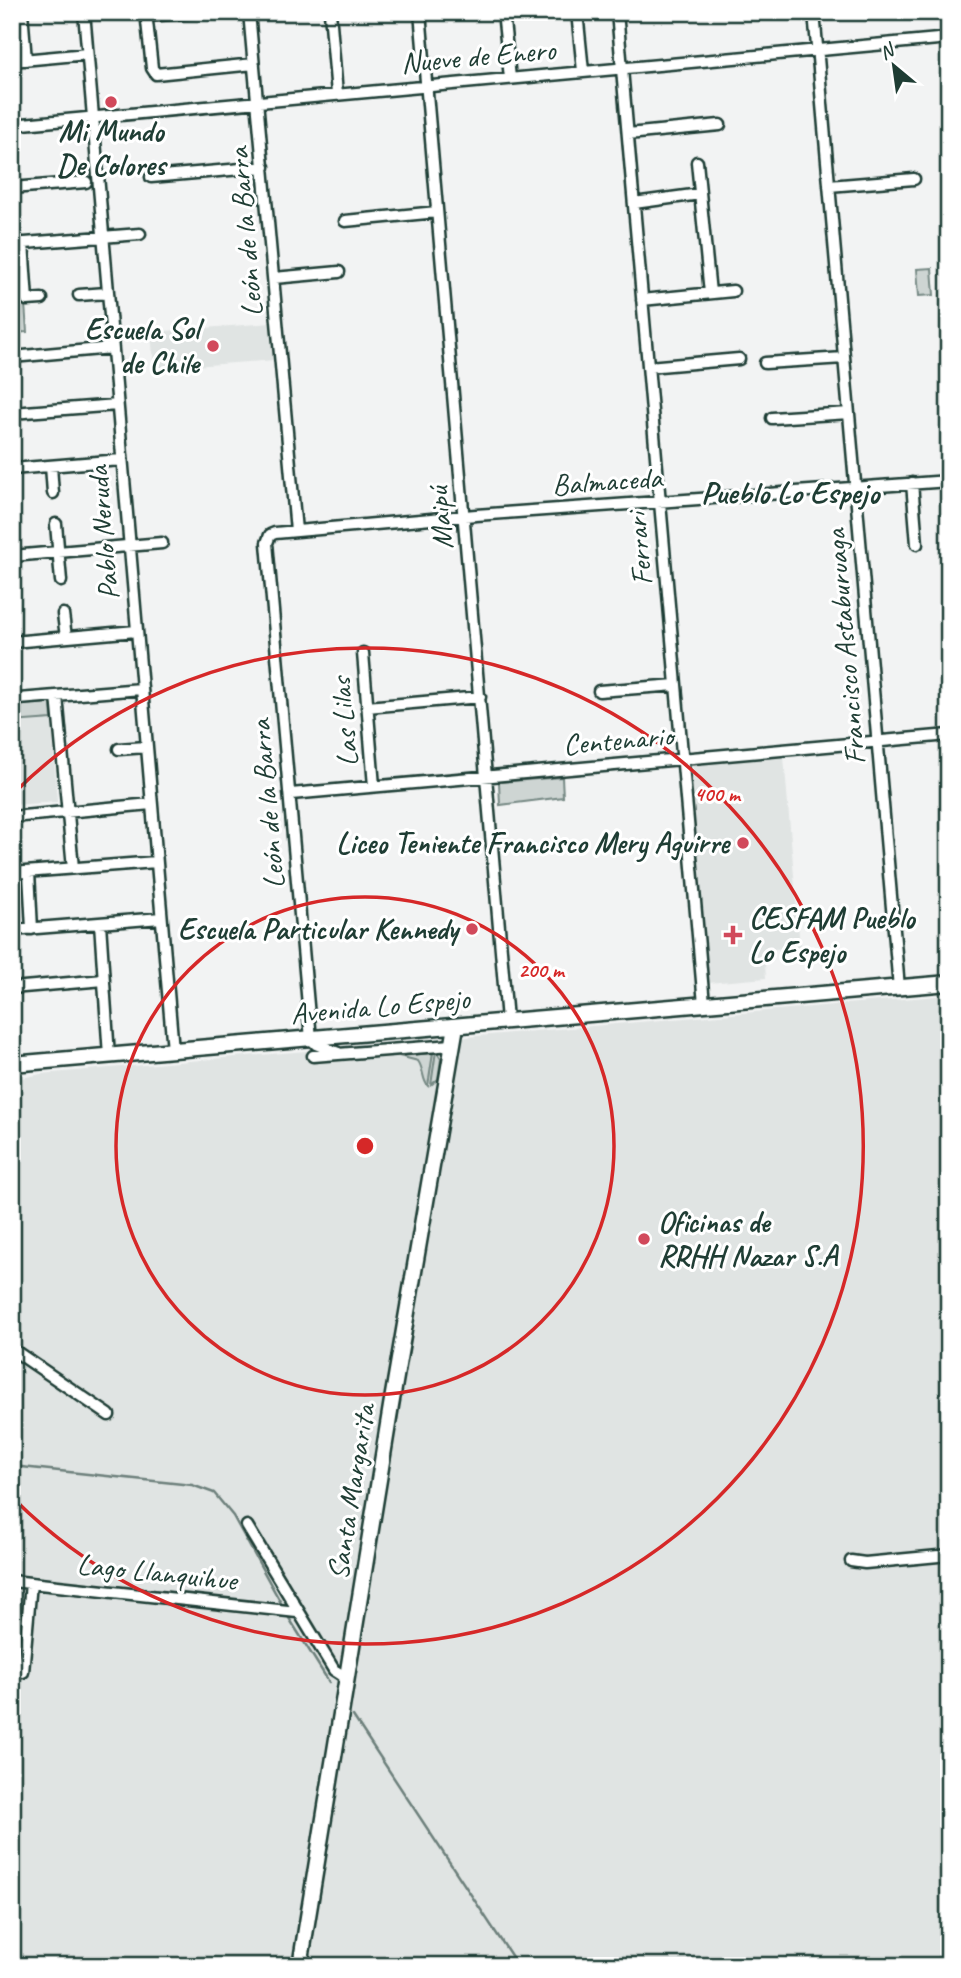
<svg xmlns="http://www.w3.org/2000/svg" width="961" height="1978" font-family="Caveat,sans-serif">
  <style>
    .built { fill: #e0e4e3 }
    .green { fill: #ced5d3; stroke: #768984; stroke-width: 2 }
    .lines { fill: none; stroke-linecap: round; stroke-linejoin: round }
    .stream { stroke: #6d807b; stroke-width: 2.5 }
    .street-casing { stroke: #1f3d34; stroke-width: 15 }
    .secondary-casing { stroke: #1f3d34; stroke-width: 19 }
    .street { stroke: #fff; stroke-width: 10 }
    .secondary { stroke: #fff; stroke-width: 14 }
    .ring { fill: none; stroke: #d62828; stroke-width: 3.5 }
    .poi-dot { fill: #d1495b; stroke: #fff; stroke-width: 2.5 }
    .labels { text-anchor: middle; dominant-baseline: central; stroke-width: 6; stroke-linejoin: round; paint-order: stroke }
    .street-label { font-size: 30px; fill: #1f3d34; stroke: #fff }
    .poi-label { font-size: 30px; font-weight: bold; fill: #1f3d34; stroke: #fff; text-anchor: end }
    .neighbourhood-label { font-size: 32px; font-weight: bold; fill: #1f3d34; stroke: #fff }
    .centre { fill: #d62828; stroke: #fff; stroke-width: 3.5 }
    .ring-label { font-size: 21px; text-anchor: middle; font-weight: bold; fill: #d62828; stroke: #fff; stroke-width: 6; stroke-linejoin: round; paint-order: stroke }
  </style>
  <rect width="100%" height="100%" fill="#f2f3f3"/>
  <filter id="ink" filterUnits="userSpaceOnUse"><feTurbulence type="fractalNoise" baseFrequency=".0143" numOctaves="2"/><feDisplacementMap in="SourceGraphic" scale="14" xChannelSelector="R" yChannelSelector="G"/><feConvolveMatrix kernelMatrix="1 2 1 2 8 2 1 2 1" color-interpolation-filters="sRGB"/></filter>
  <g filter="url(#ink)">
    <path class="built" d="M272,323L275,360L154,369L151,332Z
      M52,719L57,802L12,805V722Z
      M784,757L800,947L764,950L766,978L708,983L689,771L694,765Z
      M949,995V1966H12V1080L41,1074Z"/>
    <path class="green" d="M932,268L934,295L919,296L917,269Z
      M25,304L27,332L12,333V305Z
      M51,703L52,719L12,722V705Z
      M562,777L563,797L500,805L499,782Z
      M436,1051L441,1059L438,1079L431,1085Z
      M433,1053L428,1086C422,1080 424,1069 418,1061L399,1056Z"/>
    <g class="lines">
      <path class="stream" d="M12,1466L192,1485L214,1493L233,1516L281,1603
        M289,1618L329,1682
        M353,1716L518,1966"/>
      <defs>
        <path id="street" d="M22,12L26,60
          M84,12L173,1050
          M146,12L152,68L156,74L254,64
          M249,12L296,531
          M330,12L337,94
          M420,12L507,1020
          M503,12L510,78
          M577,12L583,71
          M617,12L704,1004
          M814,12L899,988
          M147,16L195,12
          M12,61L87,54
          M12,125L949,38
          M628,134L720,125
          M697,162L710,293
          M151,177L264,167
          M829,186L914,179
          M12,188L86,182
          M634,203L700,194
          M345,221L437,212
          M23,243L27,300L42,299
          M12,244L140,234
          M274,278L339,272
          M79,295L107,293
          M642,300L733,291
          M12,357L112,348
          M765,363L844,358
          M648,367L739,359
          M12,413L117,405
          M772,418L849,413
          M51,466L53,493
          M12,469L121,460
          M912,483L917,544
          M56,524L61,581
          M12,556L162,543
          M63,614L66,637
          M12,642L136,631
          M363,653L374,786
          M12,682L13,695L19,699L141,689
          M599,691L676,685
          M57,696L73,868
          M367,707L480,697
          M119,749L146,747
          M291,794L949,735
          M12,817L151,804
          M29,872L32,929
          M12,873L156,862
          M100,923L109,1056
          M12,930L161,918
          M12,988L104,980
          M338,1053L316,1044L311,1039L267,543L270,535L275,533L476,515L949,481
          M313,1056L452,1045
          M12,1349L109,1415
          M247,1526L334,1670L348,1679
          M851,1561L865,1563L949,1555
          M12,1581L297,1612
          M23,1672L31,1583"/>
        <path id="secondary" d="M12,1064L949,983
          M300,1966L391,1406L456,1026"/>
      </defs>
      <use href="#street" class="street-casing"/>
      <use href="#secondary" class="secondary-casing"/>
      <use href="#street" class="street"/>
      <use href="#secondary" class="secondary"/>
    </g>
  </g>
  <g class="ring">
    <circle cx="365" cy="1146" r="249"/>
    <path d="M13 794A498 498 0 1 1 13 1498"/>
  </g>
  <g class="poi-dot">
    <circle cx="111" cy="102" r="7"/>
    <circle cx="213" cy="346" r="7"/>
    <circle cx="743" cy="843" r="7"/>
    <circle cx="472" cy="929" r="7"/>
    <path d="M729.5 924.5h7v7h7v7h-7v7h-7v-7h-7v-7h7z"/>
    <circle cx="644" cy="1239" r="7"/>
  </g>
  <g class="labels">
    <g class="street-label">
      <text transform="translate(478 56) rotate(-5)">Nueve de Enero</text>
      <text transform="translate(245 232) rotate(-95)">León de la Barra</text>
      <text transform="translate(607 481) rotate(-4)">Balmaceda</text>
      <text transform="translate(440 518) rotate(-95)">Maipú</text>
      <text transform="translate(103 533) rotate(-95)">Pablo Neruda</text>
      <text transform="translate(639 549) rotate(-95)">Ferrari</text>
      <text transform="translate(845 647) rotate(-95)">Francisco Astaburuaga</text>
      <text transform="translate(344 722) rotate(-95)">Las Lilas</text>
      <text transform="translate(618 740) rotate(-5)">Centenario</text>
      <text transform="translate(267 804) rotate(-95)">León de la Barra</text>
      <text transform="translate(380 1006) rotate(-5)">Avenida Lo Espejo</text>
      <text transform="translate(351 1492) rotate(-81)">Santa Margarita</text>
      <text transform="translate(157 1572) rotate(6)">Lago Llanquihue</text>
    </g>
    <g class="poi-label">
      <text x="111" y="131" text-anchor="middle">Mi Mundo<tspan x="111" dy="34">De Colores</tspan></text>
      <text x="199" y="329">Escuela Sol<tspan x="199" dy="34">de Chile</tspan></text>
      <text x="729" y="843">Liceo Teniente Francisco Mery Aguirre</text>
      <text x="749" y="918" text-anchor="start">CESFAM Pueblo<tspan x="749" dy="34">Lo Espejo</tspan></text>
      <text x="458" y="929">Escuela Particular Kennedy</text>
      <text x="658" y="1222" text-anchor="start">Oficinas de<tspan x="658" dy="34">RRHH Nazar S.A</tspan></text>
    </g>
    <g class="neighbourhood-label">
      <text x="790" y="492">Pueblo Lo Espejo</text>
    </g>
  </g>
  <circle cx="365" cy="1146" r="10" class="centre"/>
  <g class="ring-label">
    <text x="717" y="801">400 m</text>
    <text x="541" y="977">200 m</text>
  </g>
  <rect width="961" height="1978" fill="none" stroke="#fff" stroke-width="42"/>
  <rect x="21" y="21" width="919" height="1936" fill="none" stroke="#1f3d34" stroke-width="2.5" filter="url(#ink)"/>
  <g transform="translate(894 66) rotate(331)" stroke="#ffffff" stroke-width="5" paint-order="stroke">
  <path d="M0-5L12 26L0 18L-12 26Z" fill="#1f3d34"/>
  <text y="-10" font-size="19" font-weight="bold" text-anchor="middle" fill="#1f3d34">N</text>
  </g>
</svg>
